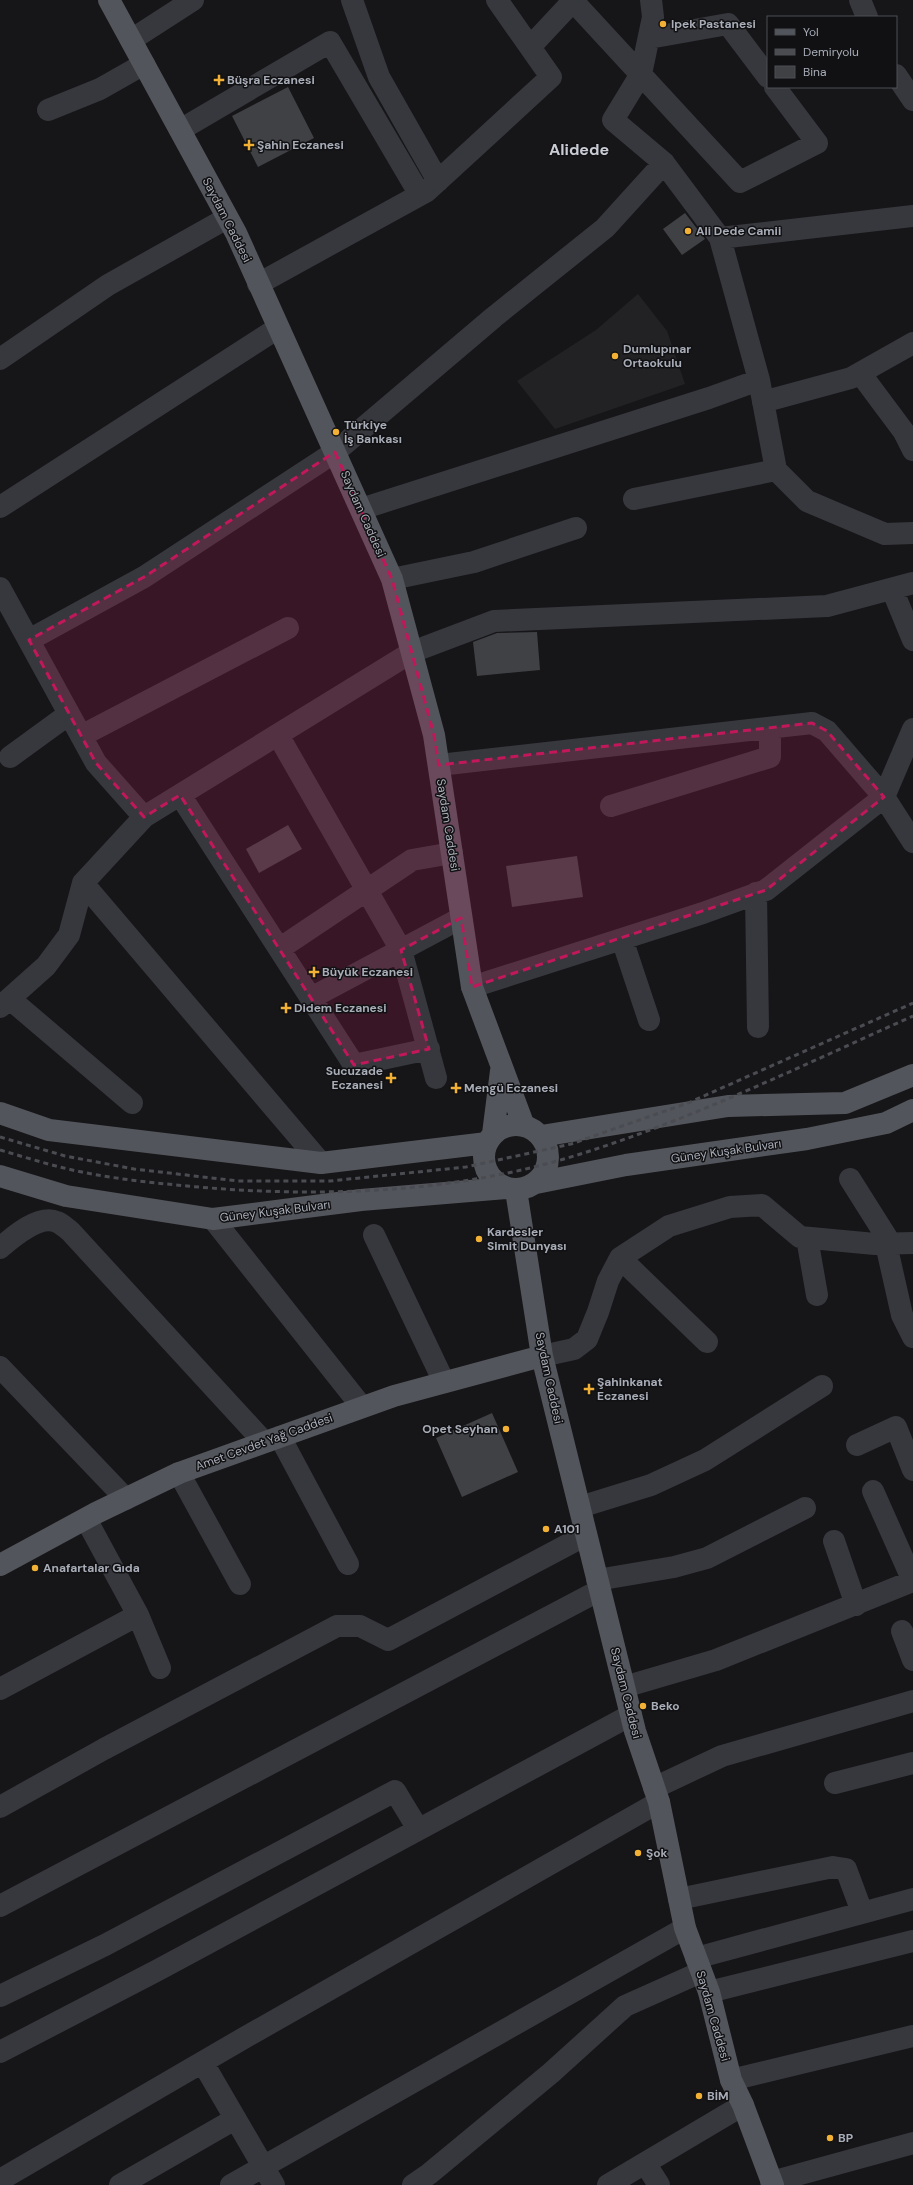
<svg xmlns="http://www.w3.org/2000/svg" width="913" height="2185" font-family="'DM Sans',sans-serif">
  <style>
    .built { fill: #222225 }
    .building { fill: #404145 }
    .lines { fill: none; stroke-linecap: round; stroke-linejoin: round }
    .minor { stroke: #37383d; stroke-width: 22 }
    .major { stroke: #53555c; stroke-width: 22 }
    .rail { stroke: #4a4c52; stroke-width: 3; stroke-dasharray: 5 4; stroke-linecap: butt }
    .marked { fill: #c2185b; fill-opacity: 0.2; stroke: #c2185b; stroke-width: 3; stroke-dasharray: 8 5; stroke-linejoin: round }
    .poi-dot { fill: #f2b134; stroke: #111113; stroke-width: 1.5 }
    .labels { text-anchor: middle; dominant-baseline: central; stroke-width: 3; stroke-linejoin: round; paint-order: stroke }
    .poi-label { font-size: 12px; font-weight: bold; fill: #a8adb8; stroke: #111113; text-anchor: start }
    .street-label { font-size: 12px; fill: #a8adb8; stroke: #111113 }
    .district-label { font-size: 16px; font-weight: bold; fill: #c9ccd4; stroke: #111113 }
  </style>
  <rect width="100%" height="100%" fill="#161618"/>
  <path class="built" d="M638,294L667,331L685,384L555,429L517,381L596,330Z"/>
  <path class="building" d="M288,87L314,138L258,167L232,116Z
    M685,213L705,239L682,255L663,229Z
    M537,632L540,670L477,676L473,642L497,633Z
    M288,825L302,849L259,873L246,849Z
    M577,856L583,897L512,907L506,866Z
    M492,1413L518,1472L462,1497L436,1438Z"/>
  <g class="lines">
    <path class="minor" d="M352,0L379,77L438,181
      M651,0L653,17L641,74L613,120L664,163L720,238L759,380L776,470L807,501L885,534L913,533
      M860,0L867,17
      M649,38L728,24L768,77
      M131,40L193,0
      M530,47L573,1L740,182L817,143L775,87
      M896,75L913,100
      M48,110L100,89L144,64
      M180,130L330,42L420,195
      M720,238L913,216
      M258,284L427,191L551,77L497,0
      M0,359L108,285L227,218
      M860,373L904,432L913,450
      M763,402L851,378L913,343
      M634,499L776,470
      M0,507L278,328
      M361,509L709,398L759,380
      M392,579L474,562L576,528
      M0,588L96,763L144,817
      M892,589L913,640
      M29,640L144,577L335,452L494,317L605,228L664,163
      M278,735L401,950L436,1078
      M81,736L288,628
      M10,757L69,714
      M439,765L812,723L827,731L884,797L913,842
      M180,795L354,1065L429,1049
      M611,806L770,757V728
      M83,883L321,1163
      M756,893L758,1027
      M622,939L649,1020
      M279,949L412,860L452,853
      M472,987L703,913L766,890L884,797L913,729
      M311,998L461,918
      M10,999L132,1103
      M0,1007L46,966L69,935L83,883L144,817L412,652L494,621L827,606L913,583
      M850,1179L891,1244
      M213,1219L362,1407
      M374,1235L444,1382
      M807,1238L817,1295
      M886,1244L902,1315L913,1337
      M0,1248C13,1237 39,1214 57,1222C62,1224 66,1228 70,1231L264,1442
      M620,1258L707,1342
      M542,1356L574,1349L587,1339L598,1312L608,1281L620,1258L669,1226L730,1207L762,1205L800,1237L875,1244L913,1243
      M0,1367L126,1499
      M280,1437L348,1564
      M857,1445L896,1427L913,1470
      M179,1473L240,1584
      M873,1491L913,1581
      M580,1507L651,1485L705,1460L822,1386
      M86,1519L138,1615L160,1668
      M834,1541L856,1605
      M597,1580L674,1567L707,1558L805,1508
      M902,1631L913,1660
      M624,1687L716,1660L913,1581
      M0,1689L138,1615
      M835,1783L913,1763
      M654,1788L722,1756L913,1701
      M0,1807L104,1749L337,1626H360L388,1640L586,1535
      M679,1899L833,1867L846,1869L862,1912
      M0,1906L600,1590
      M696,1958L913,1899
      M709,1992L913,1941
      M0,1996L105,1945L395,1791L418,1829
      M0,2052L158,1970L631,1715
      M203,2063L274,2185
      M731,2080L913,2036
      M645,2163L659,2185
      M0,2180L244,2038L659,1802
      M771,2182L913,2143
      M120,2185L235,2119
      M231,2185L685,1928
      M413,2185L429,2174L551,2073L625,2006L701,1972
      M608,2185L743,2105"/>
    <path class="major" d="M109,0L236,233L392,579L434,735L472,987L524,1126
      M0,1113L49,1130L321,1163L487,1143
      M484 1157a32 32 0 1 1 64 0a32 32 0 1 1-64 0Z
      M493,1134L501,1071
      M541,1136L728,1106L845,1103L913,1075
      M0,1176L66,1196L213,1219L361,1200L506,1188
      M536,1183L626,1165L807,1139L886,1123L913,1110
      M516,1190L542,1356L635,1731L659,1802L685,1928L709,1992L731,2080L743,2105L773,2185
      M0,1565L96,1513L179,1473L394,1396L542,1356"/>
    <path class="rail" d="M0,1137L65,1156L134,1169L238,1181H330L466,1167L571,1144L688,1103L913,1003
      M0,1150C21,1156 43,1163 64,1168C104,1178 146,1182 187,1186C315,1198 450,1194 574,1156C691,1120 801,1066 913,1016"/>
  </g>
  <path class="marked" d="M335,452L392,579L434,735L439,765L812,723L827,731L884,797L766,890L472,987L461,918L401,950L429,1049L354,1065L180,795L144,817L96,763L29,640L144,577Z"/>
  <g class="poi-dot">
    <circle cx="663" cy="24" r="4"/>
    <path d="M217 74h4v4h4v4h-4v4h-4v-4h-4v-4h4z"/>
    <path d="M247 139h4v4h4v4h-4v4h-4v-4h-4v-4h4z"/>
    <circle cx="688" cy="231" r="4"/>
    <circle cx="615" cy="356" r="4"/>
    <circle cx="336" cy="432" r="4"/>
    <path d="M312 966h4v4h4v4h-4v4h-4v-4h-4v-4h4z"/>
    <path d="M284 1002h4v4h4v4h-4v4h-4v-4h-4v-4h4z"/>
    <path d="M389 1072h4v4h4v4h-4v4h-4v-4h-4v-4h4z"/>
    <path d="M454 1082h4v4h4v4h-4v4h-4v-4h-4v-4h4z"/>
    <circle cx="479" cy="1239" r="4"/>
    <path d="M587 1383h4v4h4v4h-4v4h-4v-4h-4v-4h4z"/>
    <circle cx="506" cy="1429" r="4"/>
    <circle cx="546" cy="1529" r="4"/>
    <circle cx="35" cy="1568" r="4"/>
    <circle cx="643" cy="1706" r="4"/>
    <circle cx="638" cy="1853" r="4"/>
    <circle cx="699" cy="2096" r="4"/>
    <circle cx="830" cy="2138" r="4"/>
  </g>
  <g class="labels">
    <g class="poi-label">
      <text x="671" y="24">Ipek Pastanesi</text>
      <text x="227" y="80">Büşra Eczanesi</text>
      <text x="257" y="145">Şahin Eczanesi</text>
      <text x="696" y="231">Ali Dede Camii</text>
      <text x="623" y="349">Dumlupınar<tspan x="623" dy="14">Ortaokulu</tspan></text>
      <text x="344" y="425">Türkiye<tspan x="344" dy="14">İş Bankası</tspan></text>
      <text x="322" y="972">Büyük Eczanesi</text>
      <text x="294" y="1008">Didem Eczanesi</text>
      <text x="383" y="1071" text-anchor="end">Sucuzade<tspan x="383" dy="14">Eczanesi</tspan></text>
      <text x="464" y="1088">Mengü Eczanesi</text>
      <text x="487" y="1232">Kardesler<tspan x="487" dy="14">Simit Dunyası</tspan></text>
      <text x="597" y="1382">Şahinkanat<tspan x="597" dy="14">Eczanesi</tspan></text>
      <text x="498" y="1429" text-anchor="end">Opet Seyhan</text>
      <text x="554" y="1529">A101</text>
      <text x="43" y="1568">Anafartalar Gıda</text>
      <text x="651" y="1706">Beko</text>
      <text x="646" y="1853">Şok</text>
      <text x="707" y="2096">BİM</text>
      <text x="838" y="2138">BP</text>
    </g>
    <g class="street-label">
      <text transform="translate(227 220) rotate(63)">Saydam Caddesi</text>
      <text transform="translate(363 514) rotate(66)">Saydam Caddesi</text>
      <text transform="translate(448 825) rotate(81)">Saydam Caddesi</text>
      <text transform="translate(726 1151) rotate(-8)">Güney Kuşak Bulvarı</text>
      <text transform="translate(275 1211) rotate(-7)">Güney Kuşak Bulvarı</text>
      <text transform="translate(549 1378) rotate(78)">Saydam Caddesi</text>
      <text transform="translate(264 1442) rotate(-20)">Amet Cevdet Yağ Caddesi</text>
      <text transform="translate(626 1693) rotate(76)">Saydam Caddesi</text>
      <text transform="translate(713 2016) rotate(74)">Saydam Caddesi</text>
    </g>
    <g class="district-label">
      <text x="579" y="149">Alidede</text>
    </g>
  </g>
  <rect x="767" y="16" width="130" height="72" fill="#111113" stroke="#4d4f55"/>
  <rect x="775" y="29" width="20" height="6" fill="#53555c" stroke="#4d4f55"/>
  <text x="803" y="36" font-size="12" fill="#a8adb8">Yol</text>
  <rect x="775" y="49" width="20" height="6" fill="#4a4c52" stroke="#4d4f55"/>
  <text x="803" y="56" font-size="12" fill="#a8adb8">Demiryolu</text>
  <rect x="775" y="66" width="20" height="12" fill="#404145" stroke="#4d4f55"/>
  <text x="803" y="76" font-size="12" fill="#a8adb8">Bina</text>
</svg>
